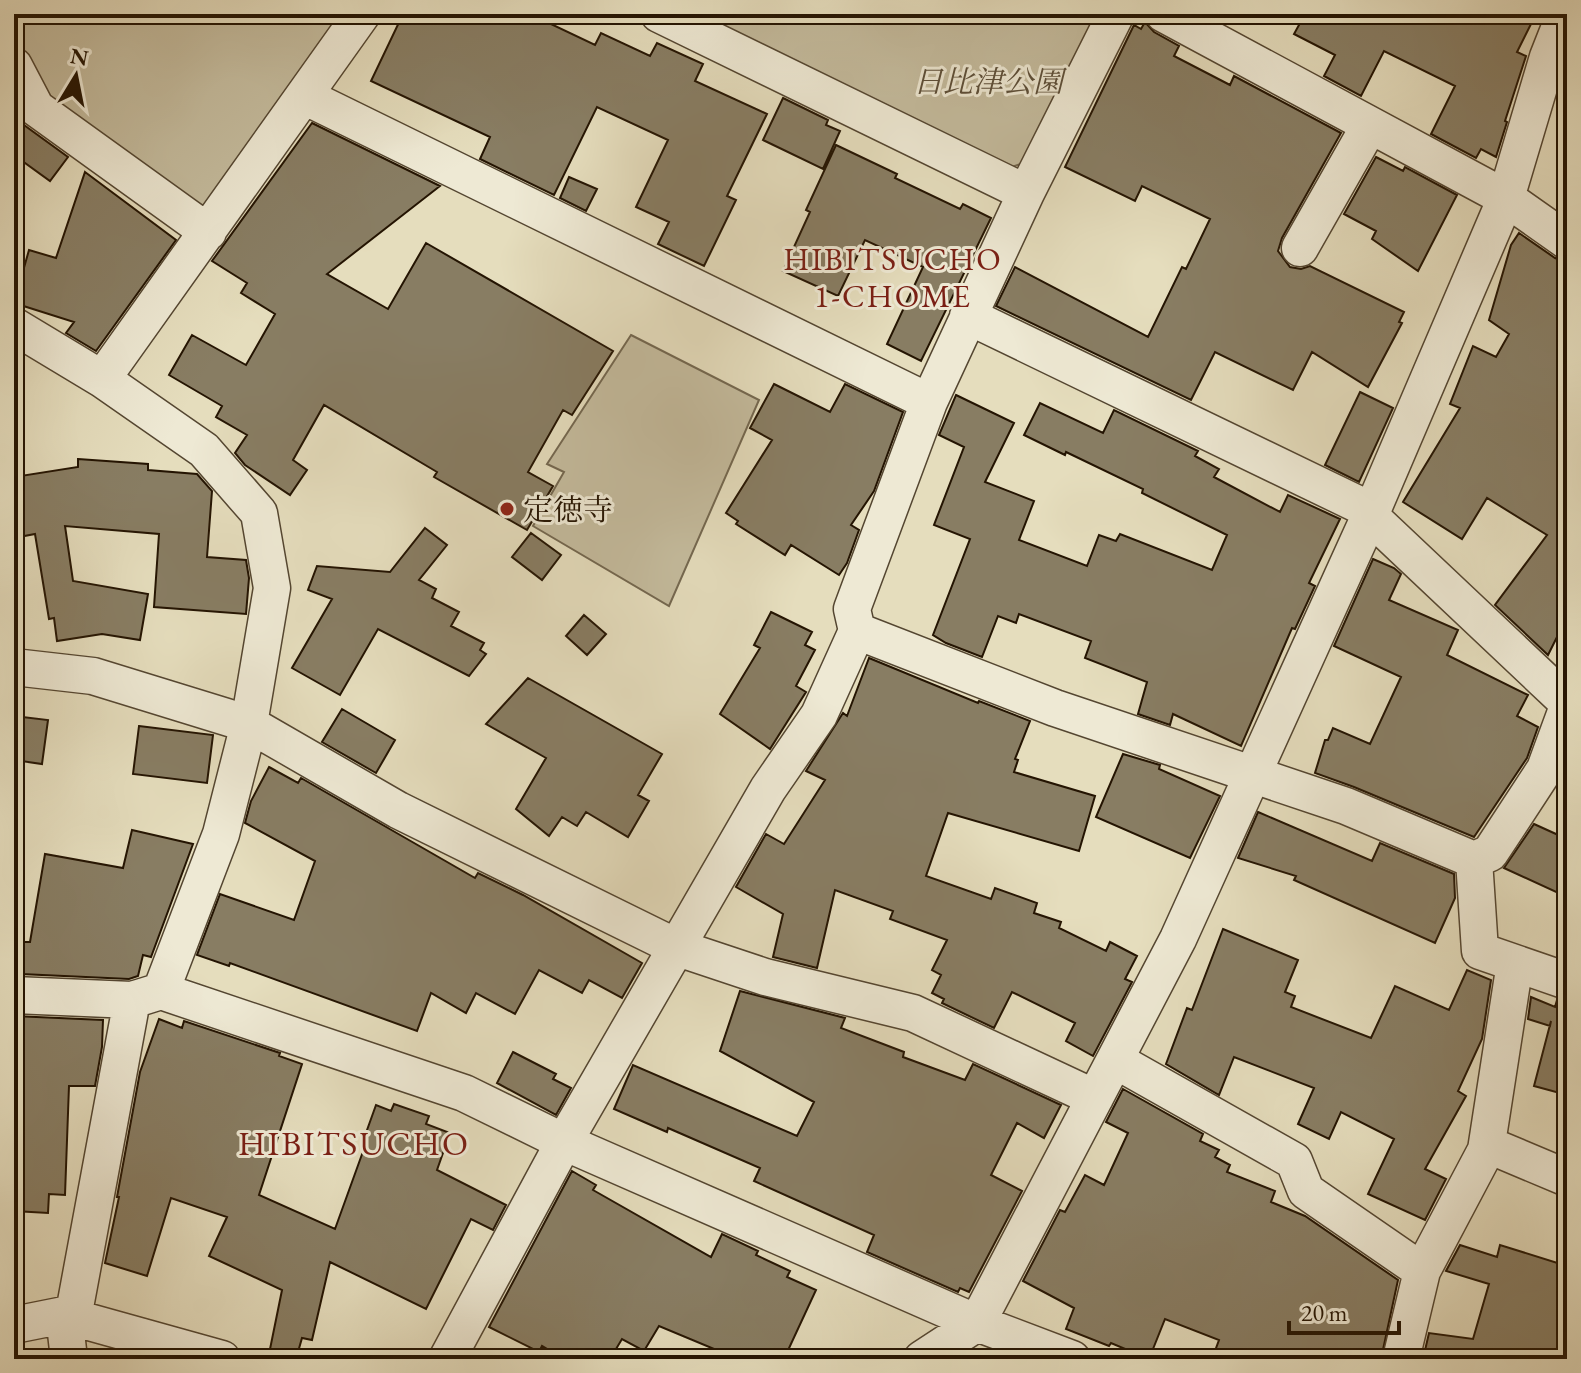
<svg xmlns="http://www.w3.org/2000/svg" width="1581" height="1373" font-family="'EB Garamond','Noto Serif JP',serif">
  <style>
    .green { fill: #c4bb9d; stroke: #746850; stroke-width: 2 }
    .building { fill: #887d63; stroke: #241402; stroke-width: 2 }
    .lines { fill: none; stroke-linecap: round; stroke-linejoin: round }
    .minor-casing { stroke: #544631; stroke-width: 39 }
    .minor { stroke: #eee9d4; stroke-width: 36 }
    .poi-dot { fill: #8f2418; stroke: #eee9d4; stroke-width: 3 }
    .labels { text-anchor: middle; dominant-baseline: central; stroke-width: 6; stroke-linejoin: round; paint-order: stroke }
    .park-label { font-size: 30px; font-style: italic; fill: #5c4e38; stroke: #eee9d4 }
    .poi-label { font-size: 30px; fill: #241402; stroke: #eee9d4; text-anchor: start }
    .neighbourhood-label { font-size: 32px; letter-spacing: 2px; fill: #7a1f14; stroke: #eee9d4 }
    .quarter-label { font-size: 34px; letter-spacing: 2px; fill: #7a1f14; stroke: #eee9d4 }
  </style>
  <rect width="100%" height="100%" fill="#e5ddbd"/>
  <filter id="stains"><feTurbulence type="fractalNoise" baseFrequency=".0025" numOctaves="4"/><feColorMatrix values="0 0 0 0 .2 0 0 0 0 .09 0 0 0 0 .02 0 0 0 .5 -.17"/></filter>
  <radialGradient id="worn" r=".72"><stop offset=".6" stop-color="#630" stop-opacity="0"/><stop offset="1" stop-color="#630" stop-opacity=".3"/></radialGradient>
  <path class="green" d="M14,14H343L203,210L47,99L14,32Z
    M695,14H1098L1026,162L1012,167Z
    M631,335L759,400L669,606L533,526L564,472L547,464Z"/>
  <path class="building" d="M403,14H530L595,45L601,33L650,56L657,43L703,64L695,81L767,114L727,196L736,200L704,266L658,244L669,222L636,207L668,140L597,107L554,195L480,159L490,137L371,81Z
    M1305,14H1536L1517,52L1526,56L1505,121L1507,122L1496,157L1481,149L1476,158L1431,134L1455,86L1384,51L1361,96L1324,76L1335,55L1294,34Z
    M1145,22L1154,32L1179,46L1174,56L1230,85L1234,76L1341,133L1282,238L1278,251L1290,267L1301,269L1310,266L1404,312L1399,322L1402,323L1368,387L1312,352L1293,390L1215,352L1191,400L996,306L1015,267L1148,337L1182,267L1186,269L1210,219L1142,186L1135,201L1065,167L1134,25L1141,29Z
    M783,98L828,120L826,125L840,131L823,169L763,140Z
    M14,111L24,125L68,157L50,181L14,155Z
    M312,123L440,186L327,274L388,309L426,243L613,351L572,415L563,410L528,472L553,486L527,530L434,477L437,472L324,405L293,460L307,470L290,495L245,465L235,453L247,435L216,417L222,406L169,375L192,335L246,365L275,314L241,293L247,283L212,261Z
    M836,145L897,174L895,178L960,209L963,204L991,218L921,361L887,344L923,267L865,240L838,296L783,271L810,212L806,210Z
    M1376,157L1403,171L1405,167L1457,195L1418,271L1372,239L1376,231L1344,214Z
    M85,172L176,240L96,351L66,333L74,322L14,303L29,250L56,258Z
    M569,177L597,189L586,211L560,198Z
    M1519,233L1555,258L1567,262V644L1557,637L1548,655L1495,605L1547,535L1487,498L1462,539L1403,502L1460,408L1450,404L1473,346L1496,357L1509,334L1489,320L1511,245Z
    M774,384L830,412L845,384L903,412L874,491L851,525L859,530L847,563L839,575L791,545L785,555L736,524L738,521L726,513L772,440L750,428Z
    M1360,392L1393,408L1359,482L1325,465Z
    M956,395L1014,423L985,482L1034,501L1019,540L1087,566L1099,535L1116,541L1120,534L1212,570L1227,535L1142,493L1143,489L1066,452L1065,455L1024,435L1040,403L1103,433L1114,410L1198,451L1195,456L1219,469L1214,477L1280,512L1288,495L1340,519L1309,583L1315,586L1295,629L1292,628L1241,746L1173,714L1170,725L1138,714L1147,682L1085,658L1091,641L1019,614L1016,623L998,616L982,657L946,643L933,635L970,539L934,525L964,447L939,435Z
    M78,459L148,464V470L197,474L212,491L207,557L246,560L249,578L246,614L154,607L159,534L65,526L73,581L148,594L140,640L102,634L57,641L54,618L49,619L35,534L14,538V477L78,467Z
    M425,528L447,545L419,580L436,589L432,598L459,612L451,626L484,643L480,650L486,654L469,676L378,629L340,695L292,668L332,599L308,590L317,566L390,572Z
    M531,533L561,555L542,580L512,557Z
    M1373,559L1394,568L1401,574L1389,600L1458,630L1447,655L1528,695L1517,716L1538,727L1527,758L1474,837L1354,787L1315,773L1325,740H1328L1333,728L1370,744L1401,677L1334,646Z
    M771,612L812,632L805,645L815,650L796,686L806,692L770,749L720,714L760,648L754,645Z
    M584,615L606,634L587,655L566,636Z
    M869,658L978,703L979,701L1030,721L1015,759L1018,760L1014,772L1095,796L1079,851L948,813L926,876L991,899L995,888L1037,903L1034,913L1061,922L1059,928L1106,951L1110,942L1137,956L1125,979L1132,982L1093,1056L1066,1041L1075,1023L1012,992L994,1028L942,1003L944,999L932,993L941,975L932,970L947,940L890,919L893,911L835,890L817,968L773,957L783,914L736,887L766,834L784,844L825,780L806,771L843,713L847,716Z
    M528,678L662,754L638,795L649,801L628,837L586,812L577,826L562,817L549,836L516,809L546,758L486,724Z
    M342,709L395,740L376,773L322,742Z
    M14,716L48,720L42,764L14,760Z
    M139,726L213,735L207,783L133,774Z
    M1123,754L1160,765L1159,769L1220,796L1190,858L1096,817Z
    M269,767L298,783L301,778L475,878L478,873L523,895L642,963L622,998L589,980L582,993L539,970L515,1014L476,993L466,1013L431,993L417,1031L230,963L229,966L197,955L220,894L294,920L315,861L245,823L251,801Z
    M1258,812L1372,861L1380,843L1454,874L1455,898L1435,943L1294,880L1296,876L1238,858Z
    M1534,824L1567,839V897L1504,868Z
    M132,830L193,844L151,957L143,955L138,976L129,979L21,974L22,942H30L45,854L123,868Z
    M1223,929L1298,960L1285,992L1295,996L1291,1007L1371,1038L1395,986L1449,1010L1467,970L1491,980L1482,1039L1458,1091L1466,1096L1425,1169L1446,1179L1425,1220L1368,1194L1394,1139L1341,1112L1329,1139L1298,1124L1314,1088L1234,1057L1219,1095L1166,1064L1187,1008L1192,1010Z
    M740,991L845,1018L841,1028L904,1052L903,1057L965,1080L973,1064L1061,1105L1044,1138L1017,1123L991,1175L1022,1191L969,1292L960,1288L958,1292L867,1252L874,1235L754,1181L760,1168L668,1128L667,1132L614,1109L633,1065L797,1136L814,1102L720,1051Z
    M1531,997L1555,1007L1557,1000L1567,1001V1095L1534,1086L1551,1021L1550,1026L1528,1019Z
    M14,1016L103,1020L102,1047L95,1086H69L65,1195L49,1194L48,1213L14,1211Z
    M159,1019L182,1028L184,1021L280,1053L279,1056L302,1064L259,1195L335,1229L365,1146L362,1144L376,1105L391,1111L394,1104L429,1116L426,1124L450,1133L437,1170L506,1205L493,1230L471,1219L426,1309L330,1262L312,1340L302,1338L296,1359H268L282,1290L209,1256L227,1217L171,1198L147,1276L105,1263L119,1197H117L140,1072Z
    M513,1052L556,1074L553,1079L571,1088L556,1115L497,1083Z
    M1123,1089L1203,1134L1200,1141L1219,1150L1215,1157L1230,1165L1227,1172L1275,1191L1271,1202L1305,1216L1398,1280L1381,1359H1212L1219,1340L1165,1319L1149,1359L1111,1343L1109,1346L1066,1329L1074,1308L1023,1281L1060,1210L1065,1212L1085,1175L1104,1185L1128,1133L1106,1122Z
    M572,1171L596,1185L593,1190L711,1257L722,1234L758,1251L756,1255L790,1271L787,1277L816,1290L784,1359H738L659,1326L644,1351L622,1339L610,1359H564L542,1346L539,1352L489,1327Z
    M1460,1245L1497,1257L1500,1245L1567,1266V1359H1423L1429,1333L1473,1339L1489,1284L1446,1271Z"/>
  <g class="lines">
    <defs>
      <path id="minor" d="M659,14L1026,193
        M1164,14L1506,198L1567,241
        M14,66L36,108L208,232
        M304,96L929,402
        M1300,248L1370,125
        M968,316L1372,511
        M14,326L102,379L204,450L259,513L272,588L249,724L221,834L161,991
        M102,379L362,14
        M1370,516L1567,702
        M857,631L1055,708L1346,806L1474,860L1480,951L1567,981
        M14,667L93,676L249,724L398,810L678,948L765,977L913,1013L1095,1098
        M1474,860L1490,853L1545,769L1567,709
        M14,995L132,1000L161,991L464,1093L564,1142L977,1323L1072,1359
        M1115,1060L1294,1161L1306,1191L1422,1271
        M1486,1150L1498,1149L1567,1178
        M64,1315L69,1359
        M73,1318L132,1000
        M14,1325L64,1315L222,1359
        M447,1359L564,1142L768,789L819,715L857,631L852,609L929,402L1026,193L1116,14
        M922,1359L977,1323L1178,939L1372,511L1506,198L1548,57L1565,14
        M1401,1359L1422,1271L1486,1150L1515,963"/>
    </defs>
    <use href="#minor" class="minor-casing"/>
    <use href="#minor" class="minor"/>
  </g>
  <circle class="poi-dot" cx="507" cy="509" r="8"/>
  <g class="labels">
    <g class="park-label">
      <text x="988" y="81">日比津公園</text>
    </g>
    <g class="poi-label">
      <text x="523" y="509">定徳寺</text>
    </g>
    <g class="neighbourhood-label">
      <text x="893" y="259">HIBITSUCHO<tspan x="893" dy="37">1-CHOME</tspan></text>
    </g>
    <g class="quarter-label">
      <text x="354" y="1143">HIBITSUCHO</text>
    </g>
  </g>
  <rect width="1581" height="1373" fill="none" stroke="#e5ddbd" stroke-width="48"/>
  <rect x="16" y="16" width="1549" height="1341" fill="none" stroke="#241402" stroke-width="4"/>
  <rect x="24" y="24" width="1533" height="1325" fill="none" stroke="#241402" stroke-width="2"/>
  <g transform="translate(76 76) rotate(10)" stroke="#eee9d4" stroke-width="6" paint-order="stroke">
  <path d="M0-6L14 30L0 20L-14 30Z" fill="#241402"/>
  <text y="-12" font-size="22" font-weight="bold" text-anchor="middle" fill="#241402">N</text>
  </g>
  <path d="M1289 1321v12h110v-12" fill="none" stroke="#241402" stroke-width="4"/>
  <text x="1301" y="1321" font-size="24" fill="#241402" stroke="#eee9d4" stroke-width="6" paint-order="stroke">20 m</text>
  <rect width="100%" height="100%" filter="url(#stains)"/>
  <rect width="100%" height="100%" fill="url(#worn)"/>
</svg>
